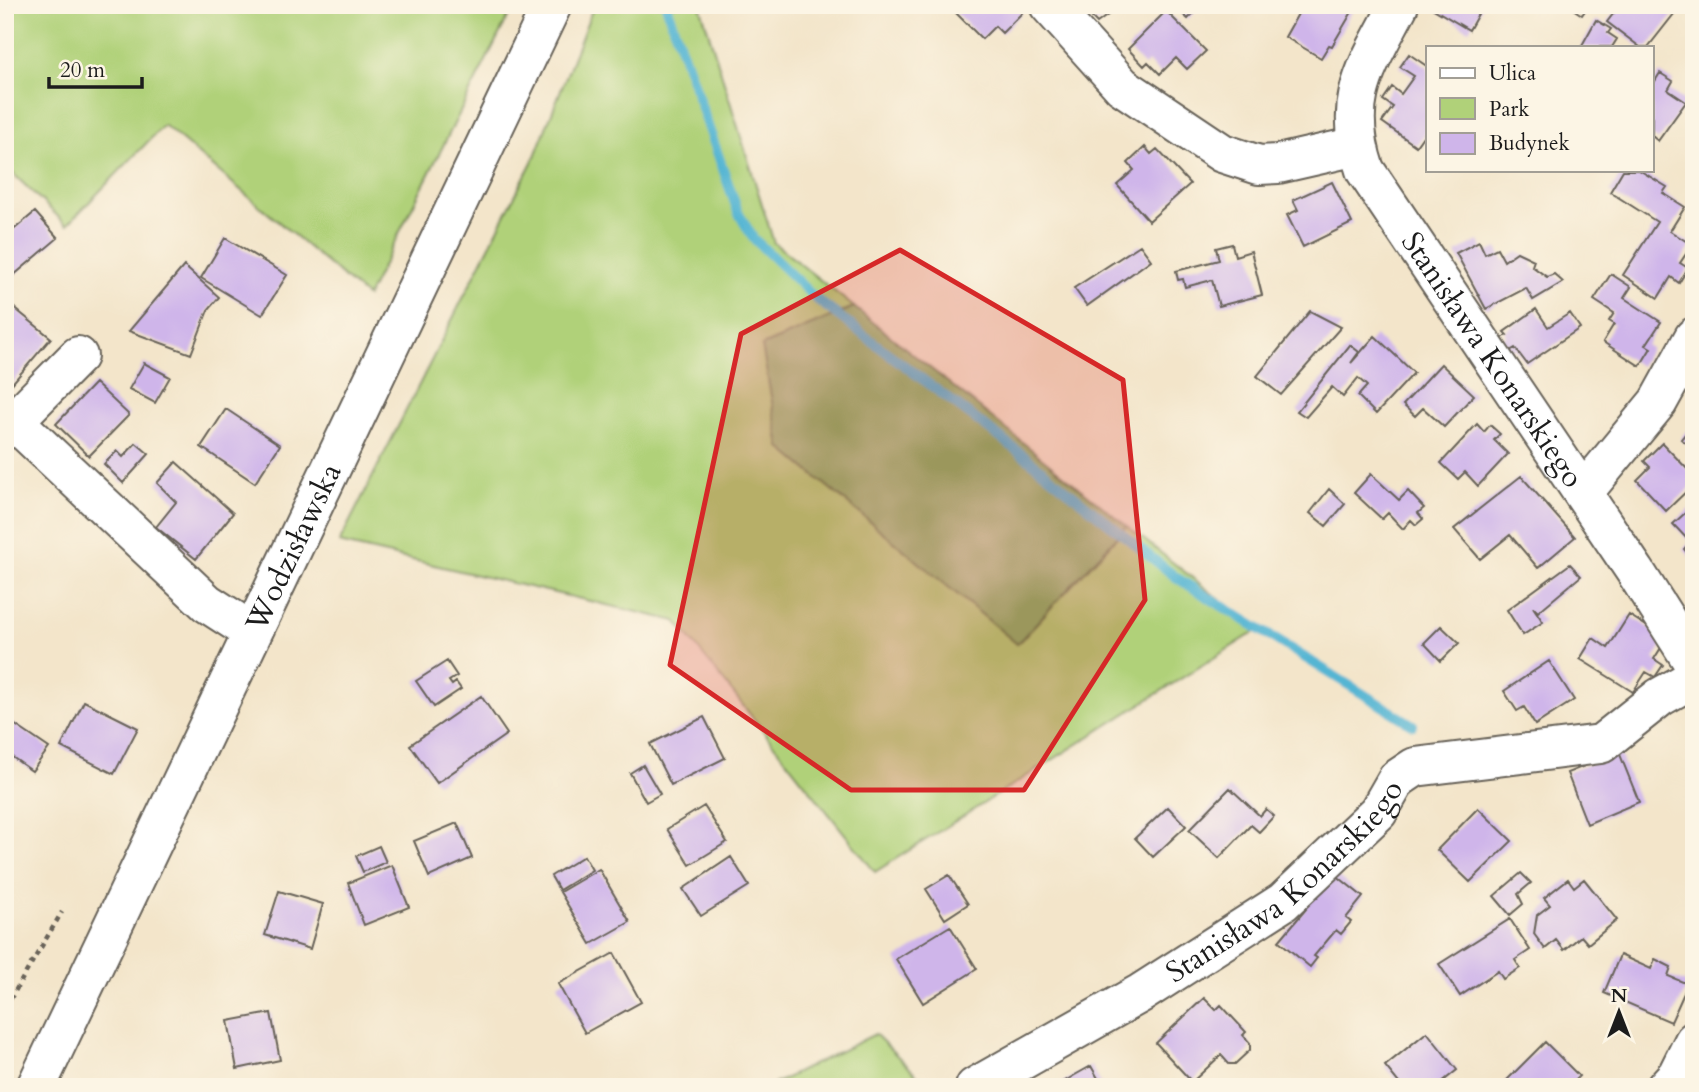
<svg xmlns="http://www.w3.org/2000/svg" width="1699" height="1092" font-family="Cardo,serif">
  <style>
    .green { fill: #b0d179; stroke: #66764a; stroke-width: 2 }
    .forest { fill: #8cb369; stroke: #546842; stroke-width: 2 }
    .lines { fill: none; stroke-linecap: round; stroke-linejoin: round }
    .stream { stroke: #55b5d3; stroke-width: 10 }
    .building { fill: #cfb5ea }
    .minor-casing { stroke: #676259; stroke-width: 42 }
    .major-casing { stroke: #676259; stroke-width: 42 }
    .path { stroke: #676259; stroke-width: 4.5; stroke-dasharray: 5 5; stroke-linecap: butt }
    .minor { stroke: #fff; stroke-width: 38 }
    .major { stroke: #fff; stroke-width: 38 }
    .marked { fill: #d62828; fill-opacity: 0.2; stroke: #d62828; stroke-width: 5; stroke-linejoin: round }
    .labels { text-anchor: middle; dominant-baseline: central; stroke-width: 5; stroke-linejoin: round; paint-order: stroke }
    .street-label { font-size: 30px; fill: #1c1c1c; stroke: #fcf5e5 }
  </style>
  <rect width="100%" height="100%" fill="#fcf5e5"/>
  <filter id="ink" filterUnits="userSpaceOnUse"><feTurbulence type="fractalNoise" baseFrequency=".0143" numOctaves="2"/><feDisplacementMap in="SourceGraphic" scale="14" xChannelSelector="R" yChannelSelector="G"/><feConvolveMatrix kernelMatrix="1 2 1 2 8 2 1 2 1" color-interpolation-filters="sRGB"/></filter>
  <filter id="wash" filterUnits="userSpaceOnUse"><feTurbulence type="fractalNoise" baseFrequency=".00686" numOctaves="4" result="noise"/><feDisplacementMap in="SourceGraphic" scale="28" xChannelSelector="R" yChannelSelector="G"/><feGaussianBlur stdDeviation="1.57" result="paint"/><feColorMatrix in="noise" values="0 0 0 0 0 0 0 0 0 0 0 0 0 0 0 0 0 1.4 0 .05"/><feComposite in="paint" operator="in"/></filter>
  <g filter="url(#wash)">
    <rect width="100%" height="100%" fill="#f3e5ca"/>
    <path class="green" d="M5,5H514L367,297L164,125L67,225L5,166Z
      M594,5H700L774,243L854,307L762,346L1017,644L1127,526L1258,630L875,872L676,621L339,543L535,156Z
      M875,1034L929,1087H768Z"/>
    <path class="forest" d="M854,307L1127,526L1017,644L780,447L762,346Z"/>
    <g class="lines">
      <path class="stream" d="M666,5L738,212L753,238L816,299L1027,458L1177,578L1413,725"/>
    </g>
    <g id="blocks">
      <path class="building" d="M948,5H1015L1022,13L1002,33L995,26L982,39Z
        M1080,5H1117L1119,7L1097,23Z
        M1173,5H1201L1188,19Z
        M1303,5H1356L1332,46L1329,45L1321,58L1285,37Z
        M1433,5H1483L1469,30L1432,8Z
        M1567,5H1589L1582,15Z
        M1620,5H1675L1670,11L1674,14L1648,47H1640L1607,22Z
        M1166,11L1206,51L1187,69L1176,58L1160,74L1148,62L1144,66L1128,49Z
        M1596,20L1611,29L1608,33L1617,39L1612,47H1581Z
        M1409,54L1428,67V129L1416,146L1382,122L1393,107L1383,100L1392,87L1401,94L1414,76L1400,67Z
        M1660,73L1673,81L1668,90L1686,102L1658,141L1652,136V79L1655,81Z
        M1145,147L1151,154L1157,149L1190,184L1149,221L1117,185L1134,170L1128,163Z
        M1623,170H1639L1667,187L1663,193L1685,207L1670,231L1692,245L1680,263L1688,268L1679,283L1671,277L1658,298L1623,275L1657,222L1610,192Z
        M1332,182L1352,223L1303,247L1287,215L1298,210L1293,200Z
        M35,212L58,238L14,275L5,265V237Z
        M225,238L287,275L262,315L201,278Z
        M1479,241L1485,254L1497,248L1504,261L1517,252L1534,260L1532,266L1547,277L1554,274L1563,282L1533,300L1526,288L1486,309L1456,253Z
        M1232,244L1235,256L1251,251L1262,295L1219,306L1212,280L1185,287L1183,279L1178,280L1176,271L1219,260L1216,248Z
        M1140,245L1151,260L1087,306L1074,288Z
        M184,266L219,297L208,310L191,354L129,331Z
        M1611,274L1631,287L1624,298L1661,322L1646,345L1651,348L1640,366L1603,342L1614,324L1609,321L1614,313L1594,300Z
        M7,302L51,338L10,386L5,381Z
        M1536,309L1548,327L1570,313L1580,328L1527,364L1515,348L1510,351L1501,339L1507,335L1504,332Z
        M1310,311L1341,327L1281,395L1257,376Z
        M1375,336L1414,373L1376,414L1358,396L1367,386L1358,378L1343,397L1332,387L1306,417L1297,411L1350,345L1359,352L1351,363Z
        M144,363L170,377L155,403L129,389Z
        M1441,364L1474,395L1444,427L1423,408L1415,416L1403,405Z
        M95,383L129,415L89,456L56,424Z
        M226,409L280,445L255,483L201,447Z
        M1694,423V449L1681,439Z
        M1477,424L1484,432L1490,425L1500,434L1494,440L1508,454L1478,486L1465,472L1458,479L1441,463Z
        M136,443L149,454L123,483L104,464L117,451L123,457Z
        M1662,443L1694,476V484L1666,511L1637,480L1650,467L1644,461Z
        M176,462L233,513L196,559L156,527L176,502L157,483Z
        M1371,474L1399,500L1408,491L1424,508L1418,513L1423,519L1416,525L1411,520L1403,529L1388,513L1382,519L1354,493Z
        M1521,476L1575,537L1538,568L1510,535L1480,559L1454,529Z
        M1329,489L1345,504L1326,526L1310,513Z
        M1694,505V557L1692,559L1684,549L1690,542L1673,524Z
        M1570,564L1581,576L1538,612L1533,607L1543,622L1523,635L1507,610Z
        M1629,615L1662,636L1664,643L1654,659L1663,665L1655,677L1646,672L1633,692L1580,659L1593,638L1608,648Z
        M1441,626L1459,643L1441,661L1424,643Z
        M447,661L457,676L449,681L452,685L456,682L461,689L434,707L416,681Z
        M1549,661L1574,700L1535,725L1524,707L1517,711L1504,691Z
        M481,696L507,734L437,783L410,745Z
        M84,701L138,728L114,774L61,747Z
        M704,717L725,758L671,785L650,744Z
        M5,718L49,748L32,771L5,752Z
        M1619,752L1639,802L1587,824L1567,773Z
        M643,765L660,794L646,802L630,773Z
        M1230,788L1260,816L1266,809L1274,816L1259,832L1251,825L1219,858L1189,830Z
        M704,806L727,842L690,865L667,829Z
        M1168,807L1186,826L1153,857L1135,838Z
        M1478,808L1512,841L1470,882L1437,850Z
        M457,823L472,858L429,877L414,841Z
        M379,846L386,862L363,872L356,856Z
        M584,856L592,870L559,890L551,876Z
        M731,857L749,886L701,916L683,889Z
        M392,865L409,907L364,925L348,883Z
        M599,869L630,922L591,944L560,892Z
        M1521,873L1531,883L1518,894L1523,904L1510,915L1494,896Z
        M949,875L968,904L945,919L926,889Z
        M1336,875L1363,897L1346,918L1351,922L1341,934L1336,930L1314,956L1317,958L1310,967L1279,941L1306,909L1300,904Z
        M1568,879L1574,887L1584,879L1617,920L1588,944L1581,936L1564,950L1556,940L1545,949L1534,934L1537,915L1550,905L1544,898Z
        M279,891L323,904L310,949L265,935Z
        M1510,919L1530,950L1515,960L1520,968L1503,979L1498,971L1460,996L1439,964Z
        M950,926L977,969L923,1003L896,959Z
        M614,953L641,1002L585,1033L558,984Z
        M1620,955L1651,969L1655,959L1671,967L1668,976L1688,984L1671,1022L1604,993Z
        M1204,998L1216,1010L1221,1005L1246,1032L1243,1035L1250,1043V1050L1235,1064H1229L1221,1055L1192,1082L1156,1043Z
        M271,1013L280,1060L237,1069L228,1021Z
        M1427,1032L1457,1070L1436,1087H1402L1385,1066Z
        M1545,1042L1579,1076L1568,1087H1510L1505,1082Z
        M1091,1066L1103,1087H1055L1075,1075Z"/>
    </g>
  </g>
  <g filter="url(#ink)">
    <use href="#blocks" fill-opacity="0" stroke="#676259" stroke-width="2"/>
    <g class="lines">
      <defs>
        <g id="minor">
          <path d="M1049,5L1122,86L1222,153L1259,165L1278,164L1357,146"/>
          <path id="s1" d="M1399,5C1367,67 1341,99 1365,170L1635,571L1694,664"/>
          <path d="M14,421L207,603L252,632"/>
          <path d="M5,430L78,356"/>
          <path d="M1583,493L1658,402L1694,337"/>
          <path id="s2" d="M975,1087L1141,993L1283,902L1378,812L1397,779L1415,767L1601,744L1660,697L1694,678"/>
          <path d="M1666,1087L1677,1075L1694,1041"/>
        </g>
        <g id="major">
          <path id="s3" d="M36,1087L552,5"/>
        </g>
      </defs>
      <use href="#minor" class="minor-casing"/>
      <use href="#major" class="major-casing"/>
      <path class="path" d="M5,1008L62,912"/>
      <use href="#minor" class="minor"/>
      <use href="#major" class="major"/>
    </g>
  </g>
  <path class="marked" d="M900,250L1123,380L1145,600L1024,790H851L670,665L741,334Z"/>
  <g class="labels">
    <g class="street-label">
      <text stroke="none"><textPath href="#s1" startOffset="404">Stanisława Konarskiego</textPath></text>
      <text stroke="none"><textPath href="#s3" startOffset="598">Wodzisławska</textPath></text>
      <text stroke="none"><textPath href="#s2" startOffset="374">Stanisława Konarskiego</textPath></text>
    </g>
  </g>
  <rect width="1699" height="1092" fill="none" stroke="#fcf5e5" stroke-width="28"/>
  <rect x="1426" y="46" width="228" height="126" fill="#fcf5e5" stroke="#a29e95" stroke-width="2"/>
  <rect x="1440" y="68" width="35" height="10" fill="#ffffff" stroke="#a29e95" stroke-width="2"/>
  <text x="1489" y="80" font-size="21" fill="#1c1c1c">Ulica</text>
  <rect x="1440" y="98" width="35" height="21" fill="#b0d179" stroke="#a29e95" stroke-width="2"/>
  <text x="1489" y="116" font-size="21" fill="#1c1c1c">Park</text>
  <rect x="1440" y="133" width="35" height="21" fill="#cfb5ea" stroke="#a29e95" stroke-width="2"/>
  <text x="1489" y="150" font-size="21" fill="#1c1c1c">Budynek</text>
  <g transform="translate(1619 1012)" stroke="#fcf5e5" stroke-width="5" paint-order="stroke">
  <path d="M0-5L12 26L0 18L-12 26Z" fill="#1c1c1c"/>
  <text y="-10" font-size="19" font-weight="bold" text-anchor="middle" fill="#1c1c1c">N</text>
  </g>
  <path d="M49 77v10h93v-10" fill="none" stroke="#1c1c1c" stroke-width="3.5"/>
  <text x="60" y="77" font-size="21" fill="#1c1c1c" stroke="#fcf5e5" stroke-width="5" paint-order="stroke">20 m</text>
</svg>
